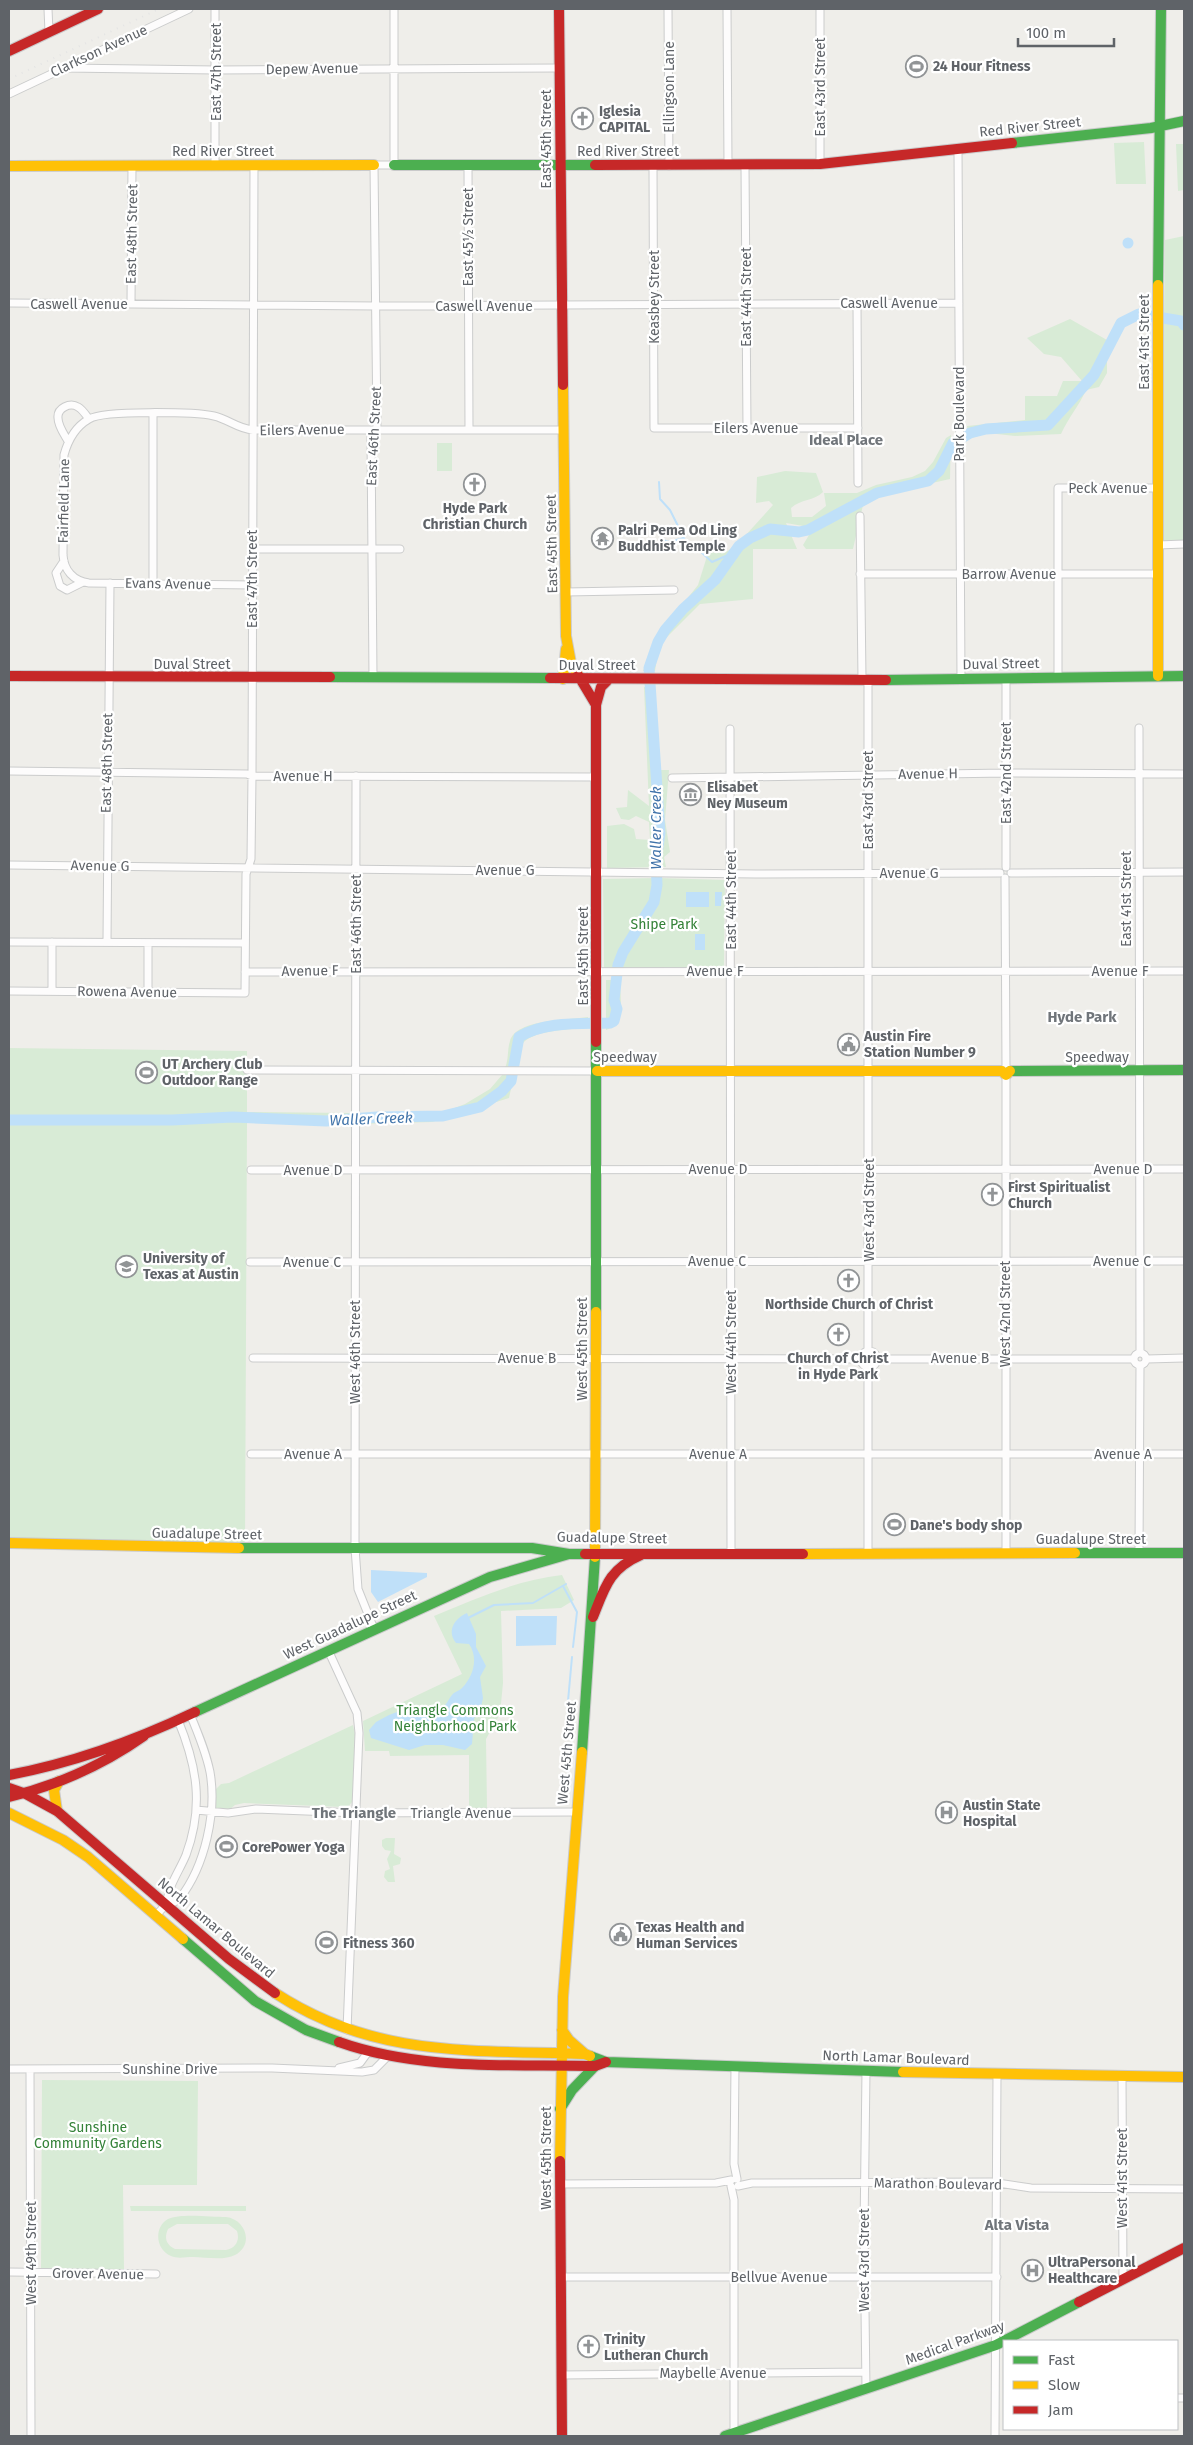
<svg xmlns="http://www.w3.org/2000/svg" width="1193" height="2445" font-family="'Fira Sans',sans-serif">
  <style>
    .green { fill: #d8ebd6; fill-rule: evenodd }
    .water { fill: #bfe0f9 }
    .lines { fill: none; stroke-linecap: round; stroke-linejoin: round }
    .stream { stroke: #bfe0f9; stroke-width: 2 }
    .river { stroke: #bfe0f9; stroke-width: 11 }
    .street-casing { stroke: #cbcccc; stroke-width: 9 }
    .fast-casing { stroke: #cacacb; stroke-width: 12 }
    .slow-casing { stroke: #cacacb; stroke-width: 12 }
    .jam-casing { stroke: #cacacb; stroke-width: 12 }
    .street { stroke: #fdfcfc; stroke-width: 7 }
    .fast { stroke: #4caf50; stroke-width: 10 }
    .slow { stroke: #ffc107; stroke-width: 10 }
    .jam { stroke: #c62828; stroke-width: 10 }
    .rail { stroke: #e4e4e4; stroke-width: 2; stroke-dasharray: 1 6; stroke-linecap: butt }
    .labels { text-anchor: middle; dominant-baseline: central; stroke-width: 4.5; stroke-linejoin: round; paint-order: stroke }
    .street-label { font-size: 14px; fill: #5f6368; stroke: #fff }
    .poi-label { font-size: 14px; font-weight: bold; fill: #5f6368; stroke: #fff; text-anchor: start }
    .park-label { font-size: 14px; fill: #348238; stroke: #fff }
    .neighbourhood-label { font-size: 15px; font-weight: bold; fill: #70757a; stroke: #fff }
    .water-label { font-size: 15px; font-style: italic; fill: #4174aa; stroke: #fff }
  </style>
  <rect width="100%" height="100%" fill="#efeeea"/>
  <path class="green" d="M1144,142L1146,184H1116L1114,143Z
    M1176,144H1184V190L1178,191Z
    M1184,236V540L1165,542L1161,537L1165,240Z
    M1070,319L1107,340V373L1099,387L1086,390C1079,406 1068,418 1061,434L1015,436L988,433L968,439L967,426L1025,420V396H1057L1063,381H1082L1061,357L1044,354L1027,338Z
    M951,435L950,479L883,494L863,505L853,549H806L803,545L809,535V527L786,523L797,549H753V599L700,604L659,645L655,671H643L659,634L698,585L708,553L728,551L744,537L773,505L769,501L756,503L757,477L785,471L816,473L823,492C814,501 801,499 791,508L792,517H812L826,506L824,493H857L876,485L912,477L925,471L933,462L946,438Z
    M437,443H452V471H437Z
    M644,687L654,688L659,770H669L665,820L670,852L664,857L666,867L607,868V826L624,824L634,829L636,839L650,840L649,822L636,816L629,820L621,819L616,808L627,807L628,790L649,806Z
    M658,878L725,880L724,969L604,968L603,879Z
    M606,980H620C620,997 626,1025 606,1030Z
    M588,1017V1028C574,1029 529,1030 522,1045C519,1051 518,1060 516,1068H505C509,1059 507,1050 510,1041C516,1019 569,1020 588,1017Z
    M9,1048L247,1051V1112L350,1113V1124L247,1122L245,1548L9,1543Z
    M502,1075H514L509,1098L432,1122L359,1124V1113L447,1111L465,1104L490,1089Z
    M562,1575L574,1600L561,1608L501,1611L503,1683L500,1714L486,1739L487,1808H469V1755L390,1756L389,1751H365L363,1721L462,1674L434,1616C475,1599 517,1580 562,1575Z
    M353,1725L355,1734L353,1801L346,1809L343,1807L244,1803L235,1805L230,1809L214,1808L212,1793L221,1784L229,1783Z
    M386,1838H395L394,1854L401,1858L400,1864L393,1866L395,1882H388L384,1877L385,1871L390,1869L387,1859L391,1851L385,1850L382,1846V1840Z
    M42,2080L198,2081L197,2185H123L124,2269H41Z
    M130,2206H246V2211H131Z
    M226,2217C245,2219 255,2244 235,2255C224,2261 205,2257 193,2257C186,2257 177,2259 171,2256C155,2249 154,2227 168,2219C180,2213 212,2217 226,2217ZM177,2224H228L237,2231C240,2240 236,2248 226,2250L175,2249C166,2245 164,2238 168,2229Z"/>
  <path class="water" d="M1122.5 243a5.5 5.5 0 1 1 11 0a5.5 5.5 0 1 1-11 0Z
    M686,892H709V907H686Z
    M715,892H722L721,906H715Z
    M695,934H705V950H695Z
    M371,1570L427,1573V1577L378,1602L371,1592Z
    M467,1613L476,1634V1647L486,1666L480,1677L483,1698L481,1707L474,1719L472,1744L465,1750L443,1745H425L409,1750L371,1738L369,1730L376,1722L389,1715L416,1705L423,1710L442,1708C447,1704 448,1700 452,1695C454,1692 459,1691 462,1688C473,1677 479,1658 469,1644L456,1643C446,1631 455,1618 467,1613Z
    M516,1616H557L556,1645L516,1646Z"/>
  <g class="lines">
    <path class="stream" d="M659,482L660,499L670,510L689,548L700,551L712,562L735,552
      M663,540L669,542L684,538
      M563,1586L577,1612L573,1647
      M468,1618L494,1605L533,1603L566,1584
      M567,1712L572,1657"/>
    <path class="river" d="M9,1120H172L233,1117L326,1121L377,1117L443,1116L480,1107L502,1091L511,1081L519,1037C545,1021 581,1024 610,1023L614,1021L617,1009L614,1000L618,965L623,952L654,902L657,885L656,861L660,833L649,668L658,642L665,630L683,609L715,580L739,546L750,538L770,529L799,532L808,530L877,493L928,481L939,471L953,443L970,433L986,429L1048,425L1094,375L1121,323L1139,314L1181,321L1184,325"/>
    <defs>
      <path id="street" d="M48,9L49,32
        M668,9L669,166
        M727,9L728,165
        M65,68L216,70L559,68
        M9,94L189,9
        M958,149L961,679
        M820,164V9
        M215,165V9
        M468,165L469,429
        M653,165L654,428H858
        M745,166L747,428
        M9,303L377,306L959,303
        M857,303L858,483
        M131,304L132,165
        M153,414V583
        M68,441C64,434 58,426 58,418C57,408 70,402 78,407C82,409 86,415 89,419
        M860,516L862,679
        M1158,545L1184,544
        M252,549H400
        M64,561L56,573L60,586L67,590L83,582
        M860,574H1158
        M253,585L89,583C73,581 64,570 63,555L64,455C68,440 75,427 89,419C104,410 195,412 214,416C228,419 238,429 253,430H564
        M566,592L674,590
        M373,677L371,437L377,429L374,165H394V9
        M1058,677V488H1158
        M868,679V1351
        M1139,728L1140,1352
        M730,729L731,1552
        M9,771L247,774L252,776L597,777
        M356,776L355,1548L358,1589L374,1629
        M672,778L1006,773L1184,774
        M9,865L756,874L1000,873
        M1006,867V678
        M1011,873L1184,872
        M1005,878L1006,1067
        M9,942L245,943
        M52,942V991
        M107,942L110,583
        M148,943V993
        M245,972L1184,971
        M9,991L245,993L246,874L251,859L252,776L254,165
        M247,1070L597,1071
        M1006,1075V1552
        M251,1170L1184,1169
        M250,1262L1184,1261
        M861 1359a8 8 0 1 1 16 0a8 8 0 1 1-16 0Z
        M1134 1359a6 6 0 1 1 12 0a6 6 0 1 1-12 0Z
        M253,1358L861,1359
        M876,1359H1134
        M1147,1359L1184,1358
        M251,1454H1184
        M868,1552V1366
        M1139,1553L1140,1365
        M328,1650L357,1713L359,1733L347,2030
        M196,1810L228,1813L256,1809L356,1813L576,1812
        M167,1905C167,1887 179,1872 186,1855C204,1806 197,1766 178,1720
        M156,1916C159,1912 163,1907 167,1905C171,1902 176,1903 180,1898C205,1866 217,1812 210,1772C206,1752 198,1733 190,1714
        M735,2066L734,2164L737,2179
        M339,2068L360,2063L368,2052
        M9,2069L272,2068L362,2072L374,2070L388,2056
        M30,2069L31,2436
        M1122,2077L1123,2279
        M560,2184L716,2183L731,2180
        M731,2186L734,2200V2436
        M738,2186L752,2183L991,2182L1031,2188L1184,2189
        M9,2272L156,2274
        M560,2277H997
        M561,2375L865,2372
        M866,2389L864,2230L866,2071
        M1177,2398H1184
        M995,2436L997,2075"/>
      <path id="fast" d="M1012,143L1151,128L1184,121
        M394,165H595
        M1158,285L1161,9
        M330,677L550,678
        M886,680L1184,676
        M1010,1071L1184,1070
        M596,1312V1042
        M239,1548H532L569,1554
        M1075,1553H1184
        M195,1712L490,1577L569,1554H585
        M582,1752L595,1557
        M183,1939L255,2001L306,2030L339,2042
        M590,2056L606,2062L903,2072
        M560,2109L572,2090L595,2066
        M725,2436L996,2345L1079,2302"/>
      <path id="slow" d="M9,166L374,165
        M1158,285V676
        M563,385L566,636L571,663L578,675
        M563,679L566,649
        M597,1071H1002L1006,1075L1010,1071
        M9,1543L239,1548
        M803,1554L1075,1553
        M595,1557L596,1312
        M57,1811L54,1790L59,1781
        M9,1813L63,1840L88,1857L183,1939
        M275,1993C374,2058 472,2050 585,2054L590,2056
        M562,2030L569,2040L585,2054
        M903,2072L1184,2077
        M560,2161L563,1997L582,1752"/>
      <path id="jam" d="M559,9L563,385
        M9,51L98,9
        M595,165L820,164L1012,143
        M578,675L596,705V1042
        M9,676L330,677
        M550,678L886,680
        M596,705L601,687L609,679
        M585,1554H803
        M593,1617C605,1587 609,1569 641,1555
        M9,1775C73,1763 136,1740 195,1712
        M9,1788L26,1794L57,1811L229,1959L275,1993
        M9,1797C58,1785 103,1765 144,1736
        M339,2042C421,2071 510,2064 595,2066L606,2062
        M560,2161L562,2436
        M1079,2302L1184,2248"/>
    </defs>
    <use href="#street" class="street-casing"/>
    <use href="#fast" class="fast-casing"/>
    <use href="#slow" class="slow-casing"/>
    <use href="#jam" class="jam-casing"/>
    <use href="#street" class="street"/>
    <use href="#fast" class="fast"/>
    <use href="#slow" class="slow"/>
    <use href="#jam" class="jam"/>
    <path class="rail" d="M9,79L159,9"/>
  </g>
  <defs>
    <symbol id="stadium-ring" viewBox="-11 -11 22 22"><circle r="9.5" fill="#fff" stroke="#919496" stroke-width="1.5"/><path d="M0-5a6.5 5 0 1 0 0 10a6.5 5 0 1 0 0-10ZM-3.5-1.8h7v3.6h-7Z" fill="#919496"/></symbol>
    <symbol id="church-ring" viewBox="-11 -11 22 22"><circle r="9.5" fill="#fff" stroke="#919496" stroke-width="1.5"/><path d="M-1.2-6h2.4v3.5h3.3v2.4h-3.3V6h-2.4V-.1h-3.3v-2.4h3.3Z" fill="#919496"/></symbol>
    <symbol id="temple-ring" viewBox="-11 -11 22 22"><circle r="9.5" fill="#fff" stroke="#919496" stroke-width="1.5"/><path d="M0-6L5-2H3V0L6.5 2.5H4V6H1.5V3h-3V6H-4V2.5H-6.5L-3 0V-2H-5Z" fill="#919496"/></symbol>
    <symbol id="museum-ring" viewBox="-11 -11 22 22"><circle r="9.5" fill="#fff" stroke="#919496" stroke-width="1.5"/><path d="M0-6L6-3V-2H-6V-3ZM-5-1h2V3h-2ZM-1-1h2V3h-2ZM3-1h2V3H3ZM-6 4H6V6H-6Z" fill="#919496"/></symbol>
    <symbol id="civic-ring" viewBox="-11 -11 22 22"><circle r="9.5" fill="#fff" stroke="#919496" stroke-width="1.5"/><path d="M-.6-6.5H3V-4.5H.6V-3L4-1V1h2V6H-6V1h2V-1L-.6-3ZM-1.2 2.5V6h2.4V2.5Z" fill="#919496"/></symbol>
    <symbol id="university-ring" viewBox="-11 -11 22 22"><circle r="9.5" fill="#fff" stroke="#919496" stroke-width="1.5"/><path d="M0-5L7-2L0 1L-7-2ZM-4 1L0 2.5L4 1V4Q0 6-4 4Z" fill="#919496"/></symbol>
    <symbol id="hospital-ring" viewBox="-11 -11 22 22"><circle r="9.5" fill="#fff" stroke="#919496" stroke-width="1.5"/><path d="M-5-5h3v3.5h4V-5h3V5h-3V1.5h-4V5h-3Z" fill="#919496"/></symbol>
  </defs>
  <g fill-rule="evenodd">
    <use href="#stadium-ring" x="904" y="54" width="25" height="25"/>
    <use href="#church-ring" x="570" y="106" width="25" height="25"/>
    <use href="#church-ring" x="462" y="472" width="25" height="25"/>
    <use href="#temple-ring" x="590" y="526" width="25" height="25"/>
    <use href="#museum-ring" x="678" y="782" width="25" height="25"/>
    <use href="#civic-ring" x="836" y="1032" width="25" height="25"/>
    <use href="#stadium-ring" x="134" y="1060" width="25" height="25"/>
    <use href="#church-ring" x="980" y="1182" width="25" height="25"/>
    <use href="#university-ring" x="114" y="1254" width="25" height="25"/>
    <use href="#church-ring" x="836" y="1268" width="25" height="25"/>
    <use href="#church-ring" x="826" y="1322" width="25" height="25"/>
    <use href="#stadium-ring" x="882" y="1512" width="25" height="25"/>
    <use href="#hospital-ring" x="934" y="1800" width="25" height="25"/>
    <use href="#stadium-ring" x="214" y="1834" width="25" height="25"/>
    <use href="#civic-ring" x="608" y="1922" width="25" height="25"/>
    <use href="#stadium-ring" x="314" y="1930" width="25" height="25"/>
    <use href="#hospital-ring" x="1020" y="2258" width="25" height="25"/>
    <use href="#church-ring" x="576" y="2334" width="25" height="25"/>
  </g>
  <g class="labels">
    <g class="street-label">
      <text transform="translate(99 51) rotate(-25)">Clarkson Avenue</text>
      <text transform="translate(312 69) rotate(-1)">Depew Avenue</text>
      <text transform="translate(216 72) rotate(-90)">East 47th Street</text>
      <text transform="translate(669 87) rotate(-90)">Ellingson Lane</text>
      <text transform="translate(820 87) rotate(-90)">East 43rd Street</text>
      <text transform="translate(1030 127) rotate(-6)">Red River Street</text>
      <text transform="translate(546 139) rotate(-90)">East 45th Street</text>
      <text x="223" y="151">Red River Street</text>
      <text x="628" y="151">Red River Street</text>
      <text transform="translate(132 234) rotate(-89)">East 48th Street</text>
      <text transform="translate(468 237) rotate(-90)">East 45½ Street</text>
      <text transform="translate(654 297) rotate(-90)">Keasbey Street</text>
      <text transform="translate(746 297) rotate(-90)">East 44th Street</text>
      <text x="889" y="303">Caswell Avenue</text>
      <text x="79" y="304">Caswell Avenue</text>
      <text x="484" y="306">Caswell Avenue</text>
      <text transform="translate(1144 342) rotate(-90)">East 41st Street</text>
      <text transform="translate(959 414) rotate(-90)">Park Boulevard</text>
      <text x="756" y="428">Eilers Avenue</text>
      <text transform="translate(302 430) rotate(-1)">Eilers Avenue</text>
      <text transform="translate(374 436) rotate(-87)">East 46th Street</text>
      <text x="1108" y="488">Peck Avenue</text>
      <text transform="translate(64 501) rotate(-89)">Fairfield Lane</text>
      <text transform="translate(552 544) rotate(-91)">East 45th Street</text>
      <text x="1009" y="574">Barrow Avenue</text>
      <text transform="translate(252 579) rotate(-90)">East 47th Street</text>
      <text transform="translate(168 584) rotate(1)">Evans Avenue</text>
      <text x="192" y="664">Duval Street</text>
      <text transform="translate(1001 664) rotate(-1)">Duval Street</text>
      <text x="597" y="665">Duval Street</text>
      <text transform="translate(107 763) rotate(-89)">East 48th Street</text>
      <text transform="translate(1006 773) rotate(-90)">East 42nd Street</text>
      <text transform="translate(928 774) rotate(-1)">Avenue H</text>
      <text x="303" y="776">Avenue H</text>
      <text transform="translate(868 800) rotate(-90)">East 43rd Street</text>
      <text transform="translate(100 866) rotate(1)">Avenue G</text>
      <text x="505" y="870">Avenue G</text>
      <text x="909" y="873">Avenue G</text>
      <text transform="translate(1126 899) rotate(-90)">East 41st Street</text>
      <text transform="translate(731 900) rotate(-90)">East 44th Street</text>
      <text transform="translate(356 924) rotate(-90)">East 46th Street</text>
      <text transform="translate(583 956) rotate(-90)">East 45th Street</text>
      <text transform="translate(310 971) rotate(-1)">Avenue F</text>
      <text x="715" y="971">Avenue F</text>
      <text x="1120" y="971">Avenue F</text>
      <text transform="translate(127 992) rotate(1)">Rowena Avenue</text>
      <text x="625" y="1057">Speedway</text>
      <text x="1097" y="1057">Speedway</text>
      <text x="718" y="1169">Avenue D</text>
      <text x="1123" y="1169">Avenue D</text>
      <text x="313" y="1170">Avenue D</text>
      <text transform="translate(869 1210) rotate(-90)">West 43rd Street</text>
      <text x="717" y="1261">Avenue C</text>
      <text x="1122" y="1261">Avenue C</text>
      <text x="312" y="1262">Avenue C</text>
      <text transform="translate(1005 1314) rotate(-90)">West 42nd Street</text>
      <text transform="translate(731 1342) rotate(-90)">West 44th Street</text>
      <text transform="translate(582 1349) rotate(-90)">West 45th Street</text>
      <text transform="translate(355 1352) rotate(-90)">West 46th Street</text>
      <text x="527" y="1358">Avenue B</text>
      <text x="960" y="1358">Avenue B</text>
      <text x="313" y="1454">Avenue A</text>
      <text x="718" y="1454">Avenue A</text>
      <text x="1123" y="1454">Avenue A</text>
      <text transform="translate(207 1534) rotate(1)">Guadalupe Street</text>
      <text transform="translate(612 1538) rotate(1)">Guadalupe Street</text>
      <text x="1091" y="1539">Guadalupe Street</text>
      <text transform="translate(350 1625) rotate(-25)">West Guadalupe Street</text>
      <text transform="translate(567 1753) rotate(-85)">West 45th Street</text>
      <text x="461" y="1813">Triangle Avenue</text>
      <text transform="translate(216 1928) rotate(40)">North Lamar Boulevard</text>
      <text transform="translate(896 2058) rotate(2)">North Lamar Boulevard</text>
      <text x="170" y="2069">Sunshine Drive</text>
      <text transform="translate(546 2158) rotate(-90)">West 45th Street</text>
      <text transform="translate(1122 2178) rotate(-90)">West 41st Street</text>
      <text transform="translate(938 2184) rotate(1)">Marathon Boulevard</text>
      <text transform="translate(31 2253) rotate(-90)">West 49th Street</text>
      <text transform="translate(864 2260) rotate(-90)">West 43rd Street</text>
      <text transform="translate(98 2274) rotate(1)">Grover Avenue</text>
      <text x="779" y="2277">Bellvue Avenue</text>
      <text transform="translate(955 2343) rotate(-20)">Medical Parkway</text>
      <text x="713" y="2373">Maybelle Avenue</text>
    </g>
    <g class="poi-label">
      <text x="933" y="66">24 Hour Fitness</text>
      <text x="599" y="111">Iglesia<tspan x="599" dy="16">CAPITAL</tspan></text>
      <text x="475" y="508" text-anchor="middle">Hyde Park<tspan x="475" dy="16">Christian Church</tspan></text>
      <text x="618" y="530">Palri Pema Od Ling<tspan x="618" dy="16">Buddhist Temple</tspan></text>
      <text x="707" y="787">Elisabet<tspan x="707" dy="16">Ney Museum</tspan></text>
      <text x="864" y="1036">Austin Fire<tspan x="864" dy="16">Station Number 9</tspan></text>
      <text x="162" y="1064">UT Archery Club<tspan x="162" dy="16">Outdoor Range</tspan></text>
      <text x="1008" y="1187">First Spiritualist<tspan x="1008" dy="16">Church</tspan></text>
      <text x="143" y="1258">University of<tspan x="143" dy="16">Texas at Austin</tspan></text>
      <text x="849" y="1304" text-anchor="middle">Northside Church of Christ</text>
      <text x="838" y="1358" text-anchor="middle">Church of Christ<tspan x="838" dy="16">in Hyde Park</tspan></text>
      <text x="910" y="1525">Dane's body shop</text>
      <text x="963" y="1805">Austin State<tspan x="963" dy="16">Hospital</tspan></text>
      <text x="242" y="1847">CorePower Yoga</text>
      <text x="636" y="1927">Texas Health and<tspan x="636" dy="16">Human Services</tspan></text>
      <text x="343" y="1943">Fitness 360</text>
      <text x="1048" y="2262">UltraPersonal<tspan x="1048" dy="16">Healthcare</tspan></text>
      <text x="604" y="2339">Trinity<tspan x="604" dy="16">Lutheran Church</tspan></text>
    </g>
    <g class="park-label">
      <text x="664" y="924">Shipe Park</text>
      <text x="455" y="1710">Triangle Commons<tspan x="455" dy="16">Neighborhood Park</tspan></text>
      <text x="98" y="2127">Sunshine<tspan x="98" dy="16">Community Gardens</tspan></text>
    </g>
    <g class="neighbourhood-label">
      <text x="846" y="440">Ideal Place</text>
      <text x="1082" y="1017">Hyde Park</text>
      <text x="354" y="1813">The Triangle</text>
      <text x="1017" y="2225">Alta Vista</text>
    </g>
    <g class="water-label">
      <text transform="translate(656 828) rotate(-90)">Waller Creek</text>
      <text transform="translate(371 1119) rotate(-2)">Waller Creek</text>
    </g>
  </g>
  <rect width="1193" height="2445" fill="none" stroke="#5f6368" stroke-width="20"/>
  <rect x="1003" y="2340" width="175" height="90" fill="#ffffff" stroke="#bfc1c3"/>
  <rect x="1013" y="2356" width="25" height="8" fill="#4caf50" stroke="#bfc1c3"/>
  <text x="1048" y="2365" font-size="15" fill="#5f6368">Fast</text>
  <rect x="1013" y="2381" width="25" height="8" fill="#ffc107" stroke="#bfc1c3"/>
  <text x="1048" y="2390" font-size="15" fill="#5f6368">Slow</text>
  <rect x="1013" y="2406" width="25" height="8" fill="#c62828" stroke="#bfc1c3"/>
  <text x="1048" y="2415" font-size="15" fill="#5f6368">Jam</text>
  <path d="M1018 38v8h96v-8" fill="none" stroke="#5f6368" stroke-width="2.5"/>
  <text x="1026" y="38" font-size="15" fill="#5f6368" stroke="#ffffff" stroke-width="4" paint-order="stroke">100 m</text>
</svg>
